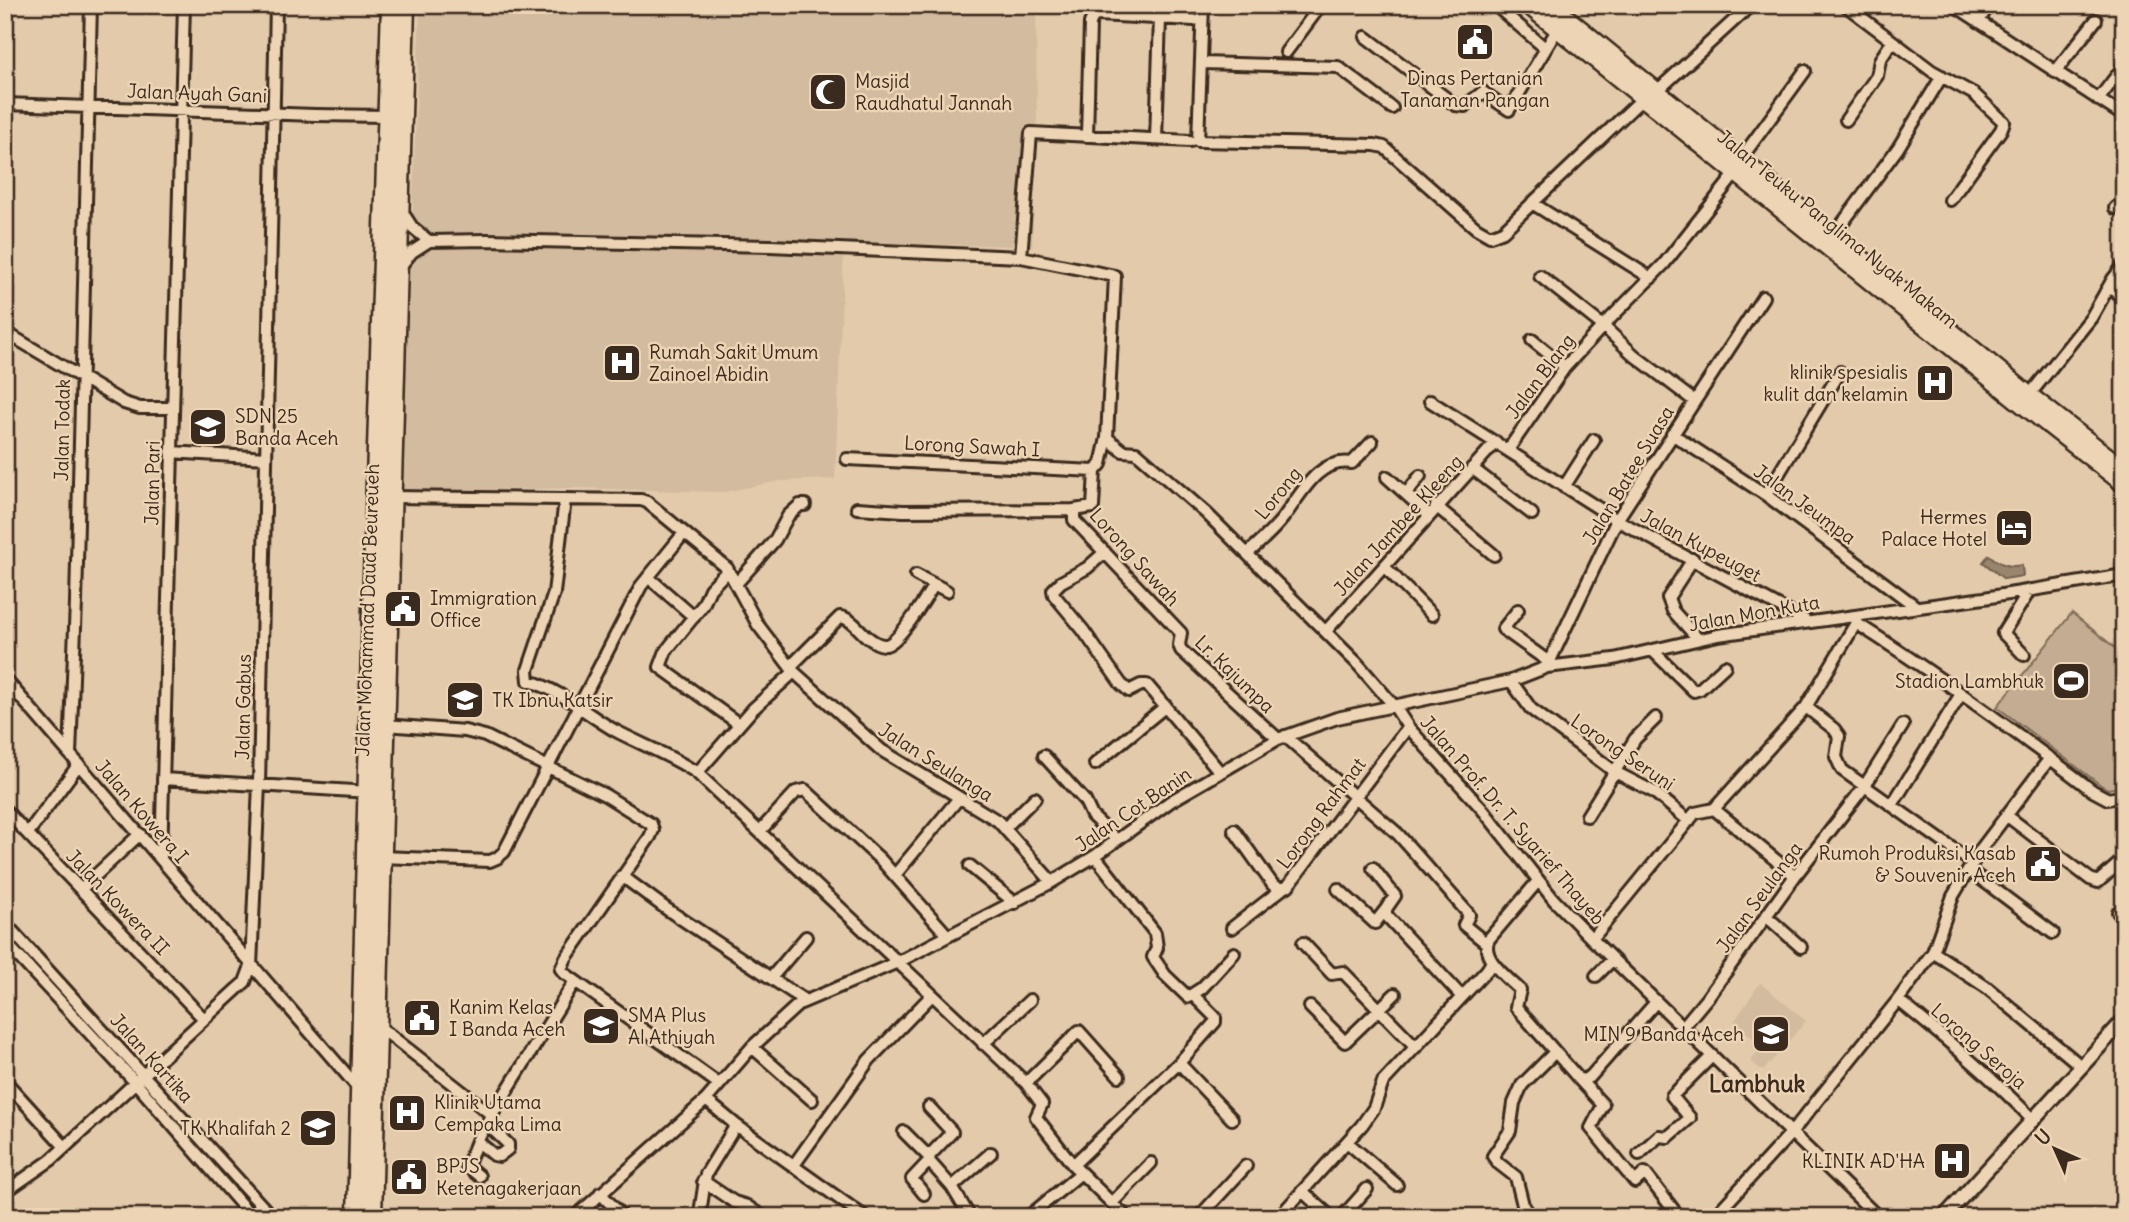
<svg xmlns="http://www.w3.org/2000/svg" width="2129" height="1222" font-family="Delius,sans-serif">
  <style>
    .built { fill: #d2bb9e }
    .green { fill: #c3ac91; stroke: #7f6b58; stroke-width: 2 }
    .water { fill: #99846d; stroke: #73604d; stroke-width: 2 }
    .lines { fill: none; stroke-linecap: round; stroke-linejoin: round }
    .minor-casing { stroke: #3b2a1e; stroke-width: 16 }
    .tertiary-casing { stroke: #3b2a1e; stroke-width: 18 }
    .primary-casing { stroke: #3b2a1e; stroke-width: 21 }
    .trunk-casing { stroke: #3b2a1e; stroke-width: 23 }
    .minor { stroke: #ecd4b4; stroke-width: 10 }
    .tertiary { stroke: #ecd4b4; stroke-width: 12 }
    .primary { stroke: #ecd4b4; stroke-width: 16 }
    .trunk { stroke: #ecd4b4; stroke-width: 18 }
    .labels { text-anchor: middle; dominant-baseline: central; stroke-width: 5; stroke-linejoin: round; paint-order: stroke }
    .poi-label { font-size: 19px; fill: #3b2a1e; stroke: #ecd4b4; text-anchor: start }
    .street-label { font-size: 19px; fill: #3b2a1e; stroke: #ecd4b4 }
    .quarter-label { font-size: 23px; font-weight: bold; fill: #3b2a1e; stroke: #ecd4b4 }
  </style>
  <rect width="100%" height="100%" fill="#e2caab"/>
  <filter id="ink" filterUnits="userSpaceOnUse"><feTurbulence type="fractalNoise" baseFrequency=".0143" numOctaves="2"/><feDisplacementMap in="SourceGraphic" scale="14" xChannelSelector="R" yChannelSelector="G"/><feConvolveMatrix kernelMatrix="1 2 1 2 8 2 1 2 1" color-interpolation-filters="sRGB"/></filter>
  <g filter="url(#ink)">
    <path class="built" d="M420,5H1036L1037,143L1032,246L844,243L835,479L780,481L724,492L573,488L396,492L412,227Z
      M1760,983L1806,1021L1763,1071L1751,1061L1762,1046L1734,1022Z"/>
    <path class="green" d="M2072,613L2124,655V786L2108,789L2102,786L1997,707Z"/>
    <path class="water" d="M1989,555C2000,564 2008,568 2022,565L2023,576L2004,579L1983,562Z"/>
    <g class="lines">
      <defs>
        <path id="minor" d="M1203,5L1198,141L1375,145L1384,147L1476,228L1490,236L1503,231L1643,98
          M1495,5L1545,48
          M1845,5L1932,71L1974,94L2004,122L2001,130L1950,200
          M1954,5L2124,116
          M1979,22L1988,5
          M1366,37L1455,105L1465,106L1483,92L1509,110L1557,30
          M1286,52L1321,5
          M1202,63L1338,67L1392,108
          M2055,72L2096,20
          M1657,91L1751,5
          M2098,100L2124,66
          M5,104L315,115L387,116
          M1846,120L1877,76L1880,60L1892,42
          M1087,136L1090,23L1093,17L1097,15L1194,20
          M1156,139L1160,18
          M1740,160L1805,71
          M1532,203L1651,278
          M2115,208L2124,201
          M401,210L412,227L429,241
          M1833,236L1898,148L1942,76
          M1021,257L1031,133L1190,141
          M398,269L412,252L429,241L487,240L770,246L1021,257L1115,276L1107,438L1101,464L1095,471L1093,507L1074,510V520L1181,633L1179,645L1181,650L1278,739
          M2110,284L2124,301
          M5,332L124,403L140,408H172
          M1532,340L1565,367
          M2027,398L2091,318L2113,279L2124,265
          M1693,400L1635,356L1603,326L1664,264L1736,173
          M1430,401L1617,520L1806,621
          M1672,434L1766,495L1915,606
          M1107,438L1123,451L1136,452L1206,513L1357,663L1395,707L1408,727L1483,810L1554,900L1592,939L1878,1217
          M1508,450L1565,367L1603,326L1540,276
          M171,452L266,458
          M847,459L1095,471
          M1472,468L1532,514
          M1387,477L1429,515
          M1564,487L1594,440
          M1406,494L1420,476
          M1766,495L1840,372
          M391,497L641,500L647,502L727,568L758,625L794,672L881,750L998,821L1052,882
          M565,499L554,593L528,670L529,681C561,690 586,714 614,730C642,745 671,755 697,773L1026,1083L1042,1104L1036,1117L1073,1165L1126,1217
          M1436,506L1494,555
          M857,508L903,511L1074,510
          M1105,552L1087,568L1061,582L1053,590L1054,595L1083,630L1121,684L1129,691L1141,685H1147L1220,772
          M1248,553C1260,542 1273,531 1283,518C1301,495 1317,458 1352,463L1372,442
          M1693,559L1668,598L1673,611L1698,639
          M1385,567L1432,615
          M728,570L710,589L703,605L666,651L660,667L739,724
          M916,575L947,591
          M648,577L694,617
          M736,584L775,540L788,516L800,505H805
          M1518,610L1503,629L1549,662
          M1855,617L1856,623C1938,675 2016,732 2093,791L2108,799L2124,796
          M1326,631L1496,442
          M1652,650L1694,691L1700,689L1725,666
          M2024,655L2003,633L2030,590
          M790,667L840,617C851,618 858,629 866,636C871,640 879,646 886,645C899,643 926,597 934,585
          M1547,667L1617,520L1763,297
          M5,679L360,1090
          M1511,681L1531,709L1615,772L1654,792L1689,821
          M1806,707L1834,729L1839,736L1836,757L1842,770L1973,863
          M385,725L465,731L485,736L605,795L651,824L653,830L650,837L566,958L561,969L564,973L719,1084
          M1285,736L1398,834L1467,912L1469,915L1464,925L1486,943
          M70,754L76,602L91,5
          M1044,756L1085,801L1092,816L1117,840
          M1095,764L1166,706
          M697,773L753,709L794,672
          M163,779L369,792
          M1892,805L1961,694
          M1714,809L1795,876
          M5,810L204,1019
          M2006,815L2090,879L2098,882L2124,859
          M1587,816L1635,739L1656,718
          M1005,828L1035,798
          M1234,830L1273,885L1282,889L1288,886L1408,727
          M760,831L796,792L805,790L881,860L948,936
          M28,833L79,764
          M1095,856L1155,933L1157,948L1153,957L1165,975L1188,997L1202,988L1234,953
          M380,857L490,861L497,858L504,852L641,586L684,533
          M161,859L184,5
          M970,866L1015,903
          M1373,868L1395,896L1386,909V915L1462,997
          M1969,870L2053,933
          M895,875L959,798
          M622,876L668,910L804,1000
          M1538,881L1489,939C1479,958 1508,978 1520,990L1516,1007L1579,1079L1584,1080L1591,1076L1655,1003
          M81,889L140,834
          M1338,889L1375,923L1386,909
          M2118,912L2124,917
          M1766,916L1801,947
          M5,923L272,1217
          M1232,928L1282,889
          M1592,939L1695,813L1714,809L1806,707L1856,623
          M5,942L135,1082L252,1217
          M1303,943L1332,974L1343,972L1416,1047
          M1933,952L1986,987L2081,1066
          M1596,976L1612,960
          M771,978L806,937
          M1898,1000C1945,1038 1992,1077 2034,1121
          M1310,1007L1345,1042L1395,994
          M377,1025L492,1115
          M1682,1028L1707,998L1795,876L1864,787L1903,725
          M983,1044L1030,1000
          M752,1047L812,1100
          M1179,1063L1215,1022V1017L1193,995
          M1579,1079L1603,1105L1591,1128L1635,1182L1645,1173L1679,1217
          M5,1081L65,1147
          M1026,1083L1079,1031L1119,1076
          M706,1100L736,1125L865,1217
          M929,1107L952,1132L930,1155L929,1161L952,1187L970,1217
          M487,1124L508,1144V1149L499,1156L494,1155L477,1141L492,1115L575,981
          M904,1132L929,1157
          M477,1141L467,1166L479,1176
          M1347,1142L1397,1185
          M1639,1154L1659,1136L1668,1137L1690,1118L1672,1096L1712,1056
          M794,1165L869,1060L932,995
          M1073,1165L1179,1063L1232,1119
          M703,1181L734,1202L747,1206L763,1217
          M952,1187L991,1153
          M1302,1191L1331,1217
          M5,1192L51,1160L237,989L245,982L251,966L259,784L276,5
          M600,1193L623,1217
          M924,1194L912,1179L929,1161
          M1112,1203L1151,1163
          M700,1213L706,1174L736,1125
          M575,1217L706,1100L752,1047L799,1004L898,962L1052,882L1095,856L1171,801L1278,739L1337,718L1511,681L1547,667L1614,659L1718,635L1984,598L2124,575
          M1028,1217L1081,1173
          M1199,1217L1246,1166
          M1279,1217L1362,1125L1374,1108L1383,1082L1487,970L1492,962
          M1342,1217L1367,1189
          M1531,1217L1523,1205L1516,1177L1498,1163L1493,1156L1510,1131L1514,1103L1522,1085L1555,1052
          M1714,1217L1792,1132L1898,1000L1933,952L1953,896L1981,849L2050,758"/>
        <path id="tertiary" d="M1944,1217L2124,1020"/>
        <path id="primary" d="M1528,5L2022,404L2124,484
          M1551,5L2029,395L2124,469L2117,478"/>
        <path id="trunk" d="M357,1217L372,607L391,5
          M372,1217L405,5"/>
      </defs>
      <use href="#minor" class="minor-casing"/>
      <use href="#tertiary" class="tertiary-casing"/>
      <use href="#primary" class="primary-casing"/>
      <use href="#trunk" class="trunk-casing"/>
      <use href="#minor" class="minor"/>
      <use href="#tertiary" class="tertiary"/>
      <use href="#primary" class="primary"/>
      <use href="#trunk" class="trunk"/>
    </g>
  </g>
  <defs>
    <symbol id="civic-square" viewBox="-11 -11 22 22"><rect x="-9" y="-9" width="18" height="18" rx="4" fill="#3b2a1e" stroke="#ecd4b4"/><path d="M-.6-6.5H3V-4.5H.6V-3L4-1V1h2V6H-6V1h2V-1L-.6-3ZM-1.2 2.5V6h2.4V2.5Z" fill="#fff"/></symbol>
    <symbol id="mosque-square" viewBox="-11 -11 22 22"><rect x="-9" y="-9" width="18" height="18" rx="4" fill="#3b2a1e" stroke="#ecd4b4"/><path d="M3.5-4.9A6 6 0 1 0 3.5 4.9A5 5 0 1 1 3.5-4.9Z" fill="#fff"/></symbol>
    <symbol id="hospital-square" viewBox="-11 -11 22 22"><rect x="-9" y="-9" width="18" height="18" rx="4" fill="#3b2a1e" stroke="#ecd4b4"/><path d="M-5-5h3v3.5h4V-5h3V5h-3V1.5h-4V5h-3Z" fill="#fff"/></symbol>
    <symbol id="school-square" viewBox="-11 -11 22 22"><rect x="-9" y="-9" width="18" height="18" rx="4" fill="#3b2a1e" stroke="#ecd4b4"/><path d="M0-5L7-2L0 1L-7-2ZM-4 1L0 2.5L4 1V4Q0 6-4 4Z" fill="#fff"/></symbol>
    <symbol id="hotel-square" viewBox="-11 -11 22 22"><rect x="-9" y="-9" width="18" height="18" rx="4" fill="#3b2a1e" stroke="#ecd4b4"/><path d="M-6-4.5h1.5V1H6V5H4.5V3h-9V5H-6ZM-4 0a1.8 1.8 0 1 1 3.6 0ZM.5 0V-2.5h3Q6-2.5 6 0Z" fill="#fff"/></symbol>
    <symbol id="stadium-square" viewBox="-11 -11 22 22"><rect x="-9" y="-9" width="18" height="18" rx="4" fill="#3b2a1e" stroke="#ecd4b4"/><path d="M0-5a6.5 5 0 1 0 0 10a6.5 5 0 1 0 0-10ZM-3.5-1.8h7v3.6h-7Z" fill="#fff"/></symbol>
  </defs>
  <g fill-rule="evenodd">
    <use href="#civic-square" x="1453" y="20" width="44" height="44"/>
    <use href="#mosque-square" x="806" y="70" width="44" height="44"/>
    <use href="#hospital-square" x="600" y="341" width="44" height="44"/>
    <use href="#hospital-square" x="1913" y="361" width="44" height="44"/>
    <use href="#school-square" x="186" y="405" width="44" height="44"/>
    <use href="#hotel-square" x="1992" y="506" width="44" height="44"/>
    <use href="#civic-square" x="381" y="587" width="44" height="44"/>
    <use href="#stadium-square" x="2049" y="659" width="44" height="44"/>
    <use href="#school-square" x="443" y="678" width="44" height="44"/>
    <use href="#civic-square" x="2021" y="842" width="44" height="44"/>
    <use href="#civic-square" x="400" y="996" width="44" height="44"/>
    <use href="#school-square" x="579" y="1004" width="44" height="44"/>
    <use href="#school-square" x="1749" y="1012" width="44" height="44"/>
    <use href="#hospital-square" x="385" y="1091" width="44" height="44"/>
    <use href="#school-square" x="296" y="1106" width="44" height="44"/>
    <use href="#hospital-square" x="1930" y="1139" width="44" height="44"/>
    <use href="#civic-square" x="387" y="1155" width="44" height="44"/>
  </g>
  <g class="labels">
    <g class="poi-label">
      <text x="1475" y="78" text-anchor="middle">Dinas Pertanian<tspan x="1475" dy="22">Tanaman Pangan</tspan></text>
      <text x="855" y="81">Masjid<tspan x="855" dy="22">Raudhatul Jannah</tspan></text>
      <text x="649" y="352">Rumah Sakit Umum<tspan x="649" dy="22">Zainoel Abidin</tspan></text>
      <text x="1908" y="372" text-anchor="end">klinik spesialis<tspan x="1908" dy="22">kulit dan kelamin</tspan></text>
      <text x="235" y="416">SDN 25<tspan x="235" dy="22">Banda Aceh</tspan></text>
      <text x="1987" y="517" text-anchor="end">Hermes<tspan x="1987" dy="22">Palace Hotel</tspan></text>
      <text x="430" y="598">Immigration<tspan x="430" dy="22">Office</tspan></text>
      <text x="2044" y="681" text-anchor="end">Stadion Lambhuk</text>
      <text x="492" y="700">TK Ibnu Katsir</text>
      <text x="2016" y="853" text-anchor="end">Rumoh Produksi Kasab<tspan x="2016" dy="22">&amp; Souvenir Aceh</tspan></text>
      <text x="449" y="1007">Kanim Kelas<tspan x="449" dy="22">I Banda Aceh</tspan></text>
      <text x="628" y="1015">SMA Plus<tspan x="628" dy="22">Al Athiyah</tspan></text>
      <text x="1744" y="1034" text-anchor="end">MIN 9 Banda Aceh</text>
      <text x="434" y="1102">Klinik Utama<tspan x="434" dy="22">Cempaka Lima</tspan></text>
      <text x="291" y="1128" text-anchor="end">TK Khalifah 2</text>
      <text x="1925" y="1161" text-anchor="end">KLINIK AD'HA</text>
      <text x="436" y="1166">BPJS<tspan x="436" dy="22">Ketenagakerjaan</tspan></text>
    </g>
    <g class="street-label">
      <text transform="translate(197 93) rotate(2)">Jalan Ayah Gani</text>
      <text transform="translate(1838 229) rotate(39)">Jalan Teuku Panglima Nyak Makam</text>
      <text transform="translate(1540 376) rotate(-53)">Jalan Blang</text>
      <text transform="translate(62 430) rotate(-89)">Jalan Todak</text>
      <text transform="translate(972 446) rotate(3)">Lorong Sawah I</text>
      <text transform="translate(1628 475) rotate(-59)">Jalan Batee Suasa</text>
      <text transform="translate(152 483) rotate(-89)">Jalan Pari</text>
      <text transform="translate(1278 493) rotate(-51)">Lorong</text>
      <text transform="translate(1805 504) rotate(36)">Jalan Jeumpa</text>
      <text transform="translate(1398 525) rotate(-48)">Jalan Jambee Kleeng</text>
      <text transform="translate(1701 545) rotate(28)">Jalan Kupeuget</text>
      <text transform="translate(1135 557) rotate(48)">Lorong Sawah</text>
      <text transform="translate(367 610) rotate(-88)">Jalan Mohammad Daud Beureueh</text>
      <text transform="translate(1754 613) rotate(-10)">Jalan Mon Kuta</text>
      <text transform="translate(1235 674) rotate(44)">Lr. Kajumpa</text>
      <text transform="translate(243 707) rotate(-89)">Jalan Gabus</text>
      <text transform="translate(1623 752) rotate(34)">Lorong Seruni</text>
      <text transform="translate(936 762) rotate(32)">Jalan Seulanga</text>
      <text transform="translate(1133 809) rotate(-34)">Jalan Cot Banin</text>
      <text transform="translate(142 811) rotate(49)">Jalan Kowera I</text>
      <text transform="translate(1321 813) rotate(-53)">Lorong Rahmat</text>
      <text transform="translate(1513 820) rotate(49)">Jalan Prof. Dr. T. Syarief Thayeb</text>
      <text transform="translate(1759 897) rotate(-54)">Jalan Seulanga</text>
      <text transform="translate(118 902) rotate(46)">Jalan Kowera II</text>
      <text transform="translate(1979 1046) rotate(41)">Lorong Seroja</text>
      <text transform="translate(152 1058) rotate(48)">Jalan Kartika</text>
    </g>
    <g class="quarter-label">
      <text x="1757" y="1083">Lambhuk</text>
    </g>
  </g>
  <rect width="2129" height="1222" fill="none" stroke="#ecd4b4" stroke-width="28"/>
  <rect x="14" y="14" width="2101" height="1194" fill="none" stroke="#3b2a1e" stroke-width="2.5" filter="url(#ink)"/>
  <g transform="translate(2055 1149) rotate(315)" stroke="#ecd4b4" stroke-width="5" paint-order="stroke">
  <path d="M0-5L12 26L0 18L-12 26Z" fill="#3b2a1e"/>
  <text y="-10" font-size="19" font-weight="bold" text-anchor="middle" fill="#3b2a1e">U</text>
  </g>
</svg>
